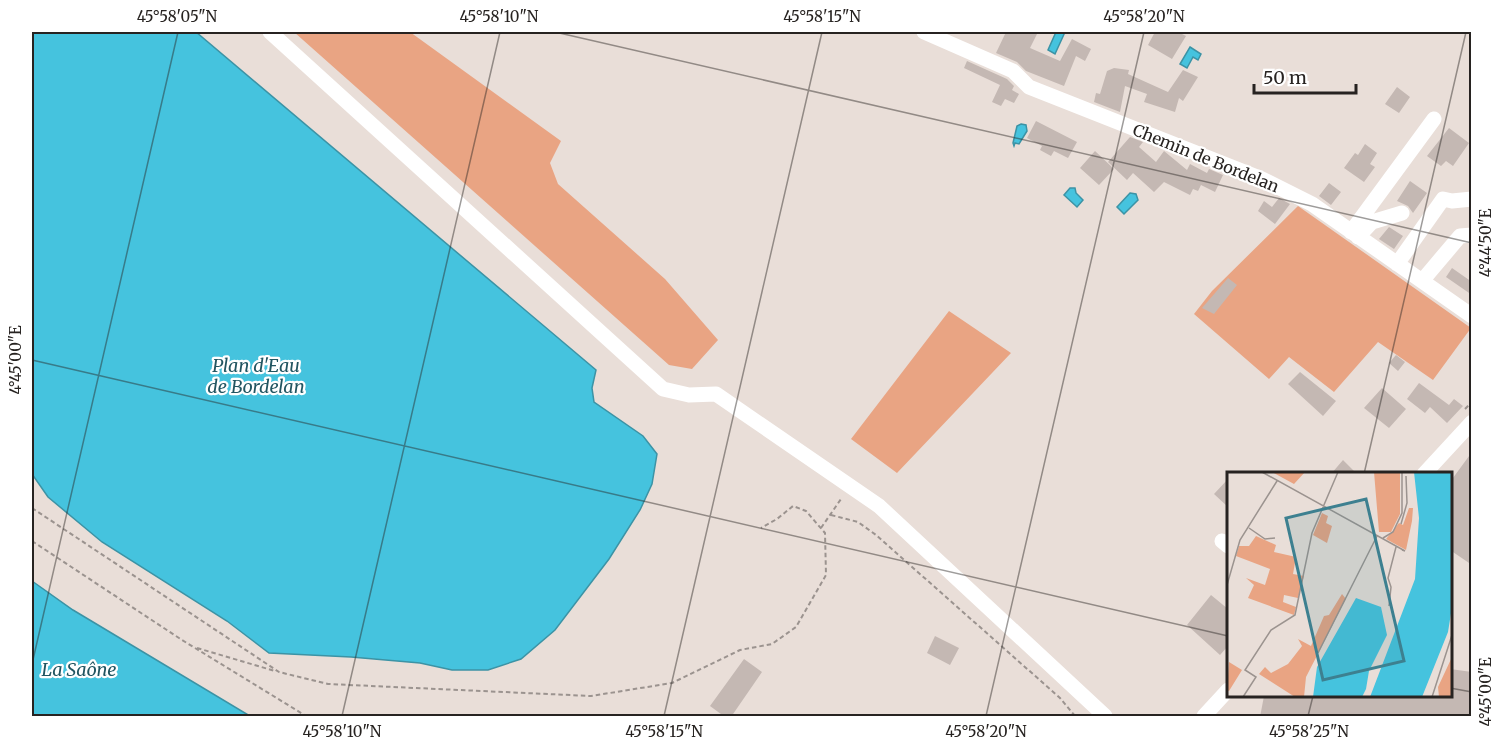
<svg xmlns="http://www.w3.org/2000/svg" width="1503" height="748" font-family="Merriweather,serif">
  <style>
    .green { fill: #e9a483 }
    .water { fill: #45c3de; stroke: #3c93a5; stroke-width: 1.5 }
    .building { fill: #c4b8b3 }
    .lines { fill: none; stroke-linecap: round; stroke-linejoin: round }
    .path { stroke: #9b938f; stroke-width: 2; stroke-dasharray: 4.5 3; stroke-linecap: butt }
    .minor { stroke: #fff; stroke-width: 15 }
    .ticks { fill: none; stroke: #272321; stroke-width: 1.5; stroke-opacity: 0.45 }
    .labels { text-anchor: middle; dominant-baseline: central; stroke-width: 4.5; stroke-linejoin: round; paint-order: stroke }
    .street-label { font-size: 16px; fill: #272321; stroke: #fff }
    .water-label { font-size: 18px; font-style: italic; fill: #215561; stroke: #fff }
    .inset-road { fill: none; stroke: #9b938f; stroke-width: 1.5 }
    .view { fill: #3d8090; fill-opacity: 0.15; stroke: #3d8090; stroke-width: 3 }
    .inset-edge { fill: none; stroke: #272321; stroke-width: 3 }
    .neatline { fill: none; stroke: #272321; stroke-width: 2 }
    .ticks-label { font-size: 15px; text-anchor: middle; fill: #272321 }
  </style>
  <rect width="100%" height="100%" fill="#e9ded8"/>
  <path class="green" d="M294,32H410L561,141L550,163L558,184L665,279L718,340L692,369L669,365Z
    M1298,206L1471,328L1433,380L1378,342L1334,392L1289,357L1269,379L1194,314L1212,291Z
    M949,311L1011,353L897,473L851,439Z"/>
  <path class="water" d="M32,32H196L596,370L592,388L594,402L643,436L657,454L652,484L640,510L609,559L555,630L521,659L488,670H452L420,663L351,657L269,653L227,621L102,542L48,497L32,474Z
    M1056,32H1065L1055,54L1048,50Z
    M1190,47L1201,54L1198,60L1193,57L1187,68L1180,64Z
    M1021,124L1026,125L1027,131L1019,144L1015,143L1014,146L1013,143L1017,126Z
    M1070,188H1075L1076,193L1083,200L1077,207L1064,195Z
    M1130,193L1136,194L1138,200L1124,214L1117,207Z
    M32,581L73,610L250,716H32Z"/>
  <path class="building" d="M1006,32H1038L1030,48L1060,61L1072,39L1091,49L1085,61L1076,56L1064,86L1026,71L1017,62L996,53Z
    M1155,32H1178L1186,36L1172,59L1148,45Z
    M967,61L1007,79L1014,86L1012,90L1019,94L1014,103L1005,99L1001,106L992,102L1000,85L964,68Z
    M1114,68L1129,70L1128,74L1168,92L1183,70L1198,77L1183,101L1179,98L1175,112L1144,102L1147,94L1125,86L1120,112L1094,102L1096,93L1100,94L1107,71Z
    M1397,87L1410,97L1399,113L1385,104Z
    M1036,121L1077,142L1068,158L1054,151L1051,156L1040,150L1042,146L1027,138Z
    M1449,128L1469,143L1453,166L1446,161L1441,166L1427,156Z
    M1130,137L1143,142L1139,147L1156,162L1164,151L1187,170L1190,164L1207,173L1209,169L1223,175L1215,192L1201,185L1198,191L1193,189L1190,195L1164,182L1154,192L1133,173L1127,180L1108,162Z
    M1365,144L1377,153L1370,164L1375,167L1364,182L1344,168L1355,153L1358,155Z
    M1095,151L1114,169L1099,185L1080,168Z
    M1410,181L1427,193L1413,213L1408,206L1397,201Z
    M1329,183L1341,192L1331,205L1319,196Z
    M1279,198L1290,204L1275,224L1258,211L1264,201L1272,207Z
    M1389,227L1403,236L1394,249L1379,239Z
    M1452,268L1472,282V295L1446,277Z
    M1228,278L1237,285L1214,314L1202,308Z
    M1396,355L1405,362L1398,371L1389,363Z
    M1300,372L1336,401L1323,416L1288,384Z
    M1419,383L1449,405L1454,399L1463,406L1447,423L1430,407L1425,413L1407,399Z
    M1382,388L1406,409L1389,428L1364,408Z
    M1472,452V565L1450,550V482Z
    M1343,460L1357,474H1331Z
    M1228,479V507L1214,494Z
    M1211,595L1228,609V646L1220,655L1187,625Z
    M935,636L959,648L950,665L927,653Z
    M744,659L762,672L731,717H725L710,706Z
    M1450,669L1472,672V717H1260L1264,696H1450Z"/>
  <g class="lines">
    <path class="path" d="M1465,409L1472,402
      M32,508L279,672L328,684L591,696L672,683L740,650L772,644L796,627L826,575L825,533L806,511L793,506L777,519L761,528
      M831,515L858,522L876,535L1060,698L1075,716
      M821,528L841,499
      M32,541L182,640L306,716
      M197,648L275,671"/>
    <path class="minor" d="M270,32L663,389L689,395L716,394L879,506L1105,716
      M924,32L1013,71L1029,87L1262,179L1312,204L1472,316
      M1351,232L1434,119
      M1358,237L1372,222L1402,213
      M1397,264L1443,199L1452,201L1472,199
      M1422,281L1460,236L1472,235
      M1424,474L1472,422
      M1222,541L1228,546
      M1204,716L1228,690"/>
  </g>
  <path class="ticks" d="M555,32L1472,243M32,360L1228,636M1364,474L1466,32M32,664L178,32M1450,688L1472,692M342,716L500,32M664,716L822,32M986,716L1144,32M1308,716L1313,696"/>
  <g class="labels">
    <g class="street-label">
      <text transform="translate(1206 158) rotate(22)">Chemin de Bordelan</text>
    </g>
    <g class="water-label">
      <text x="256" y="365">Plan d'Eau<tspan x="256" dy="21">de Bordelan</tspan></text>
      <text x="79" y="669">La Saône</text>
    </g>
  </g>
  <g transform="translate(1227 472)">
    <rect width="225" height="225" fill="#e9ded8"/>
    <path d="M45,0H78L67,12ZM147,0H173V42L164,60H152ZM182,36H186L185,49L179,78L159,67L172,51L176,53ZM95,41L101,44L99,51L105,54L100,71L86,63ZM29,64L49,73L47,80L69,85L66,102L77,104L71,126L57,123L56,130L69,135L67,143L21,126L27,113L19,106L38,113L43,97L9,84L12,74H22ZM115,122L119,127L79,205L77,225H68L32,202L38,195L44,201L61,192L75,174L71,167L84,174L97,144L102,143ZM225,185V225H212L211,215ZM2,190L15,198L2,219L0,218Z" fill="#e9a483"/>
    <path d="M187,0H225V135L221,160L195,225H143L188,107L192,46ZM129,126L154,135L160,163L142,199L139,217L135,225H86L90,195Z" fill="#45c3de"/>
    <path class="inset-road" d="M35,0L178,79L175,78M174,52L180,31L179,4M22,56L38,67L48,66M156,66L166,60L175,41V0M0,113L13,68L50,9M162,134L164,115L161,106L169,75M91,181L150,64M16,225L29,205L18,198L44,158L68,143L85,61L111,0M205,225L225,163"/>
    <path class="view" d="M139,27L177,189L96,208L59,46Z"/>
    <rect width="225" height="225" class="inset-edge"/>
  </g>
  <rect width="1503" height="748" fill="none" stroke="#ffffff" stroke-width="66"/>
  <path d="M1254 84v9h102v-9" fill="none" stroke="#272321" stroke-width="3"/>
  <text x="1263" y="84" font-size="18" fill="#272321" stroke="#ffffff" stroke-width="4.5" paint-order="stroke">50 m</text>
  <rect x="33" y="33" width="1437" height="682" class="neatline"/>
  <g class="ticks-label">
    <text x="177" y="22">45°58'05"N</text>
    <text x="499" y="22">45°58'10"N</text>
    <text x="822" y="22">45°58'15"N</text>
    <text x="1144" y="22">45°58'20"N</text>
    <text transform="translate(1486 243) rotate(-90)" y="5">4°44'50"E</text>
    <text transform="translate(16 360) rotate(-90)" y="5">4°45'00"E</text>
    <text transform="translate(1486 692) rotate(-90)" y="5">4°45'00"E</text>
    <text x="342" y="737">45°58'10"N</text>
    <text x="664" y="737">45°58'15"N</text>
    <text x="986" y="737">45°58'20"N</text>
    <text x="1309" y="737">45°58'25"N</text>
  </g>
</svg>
